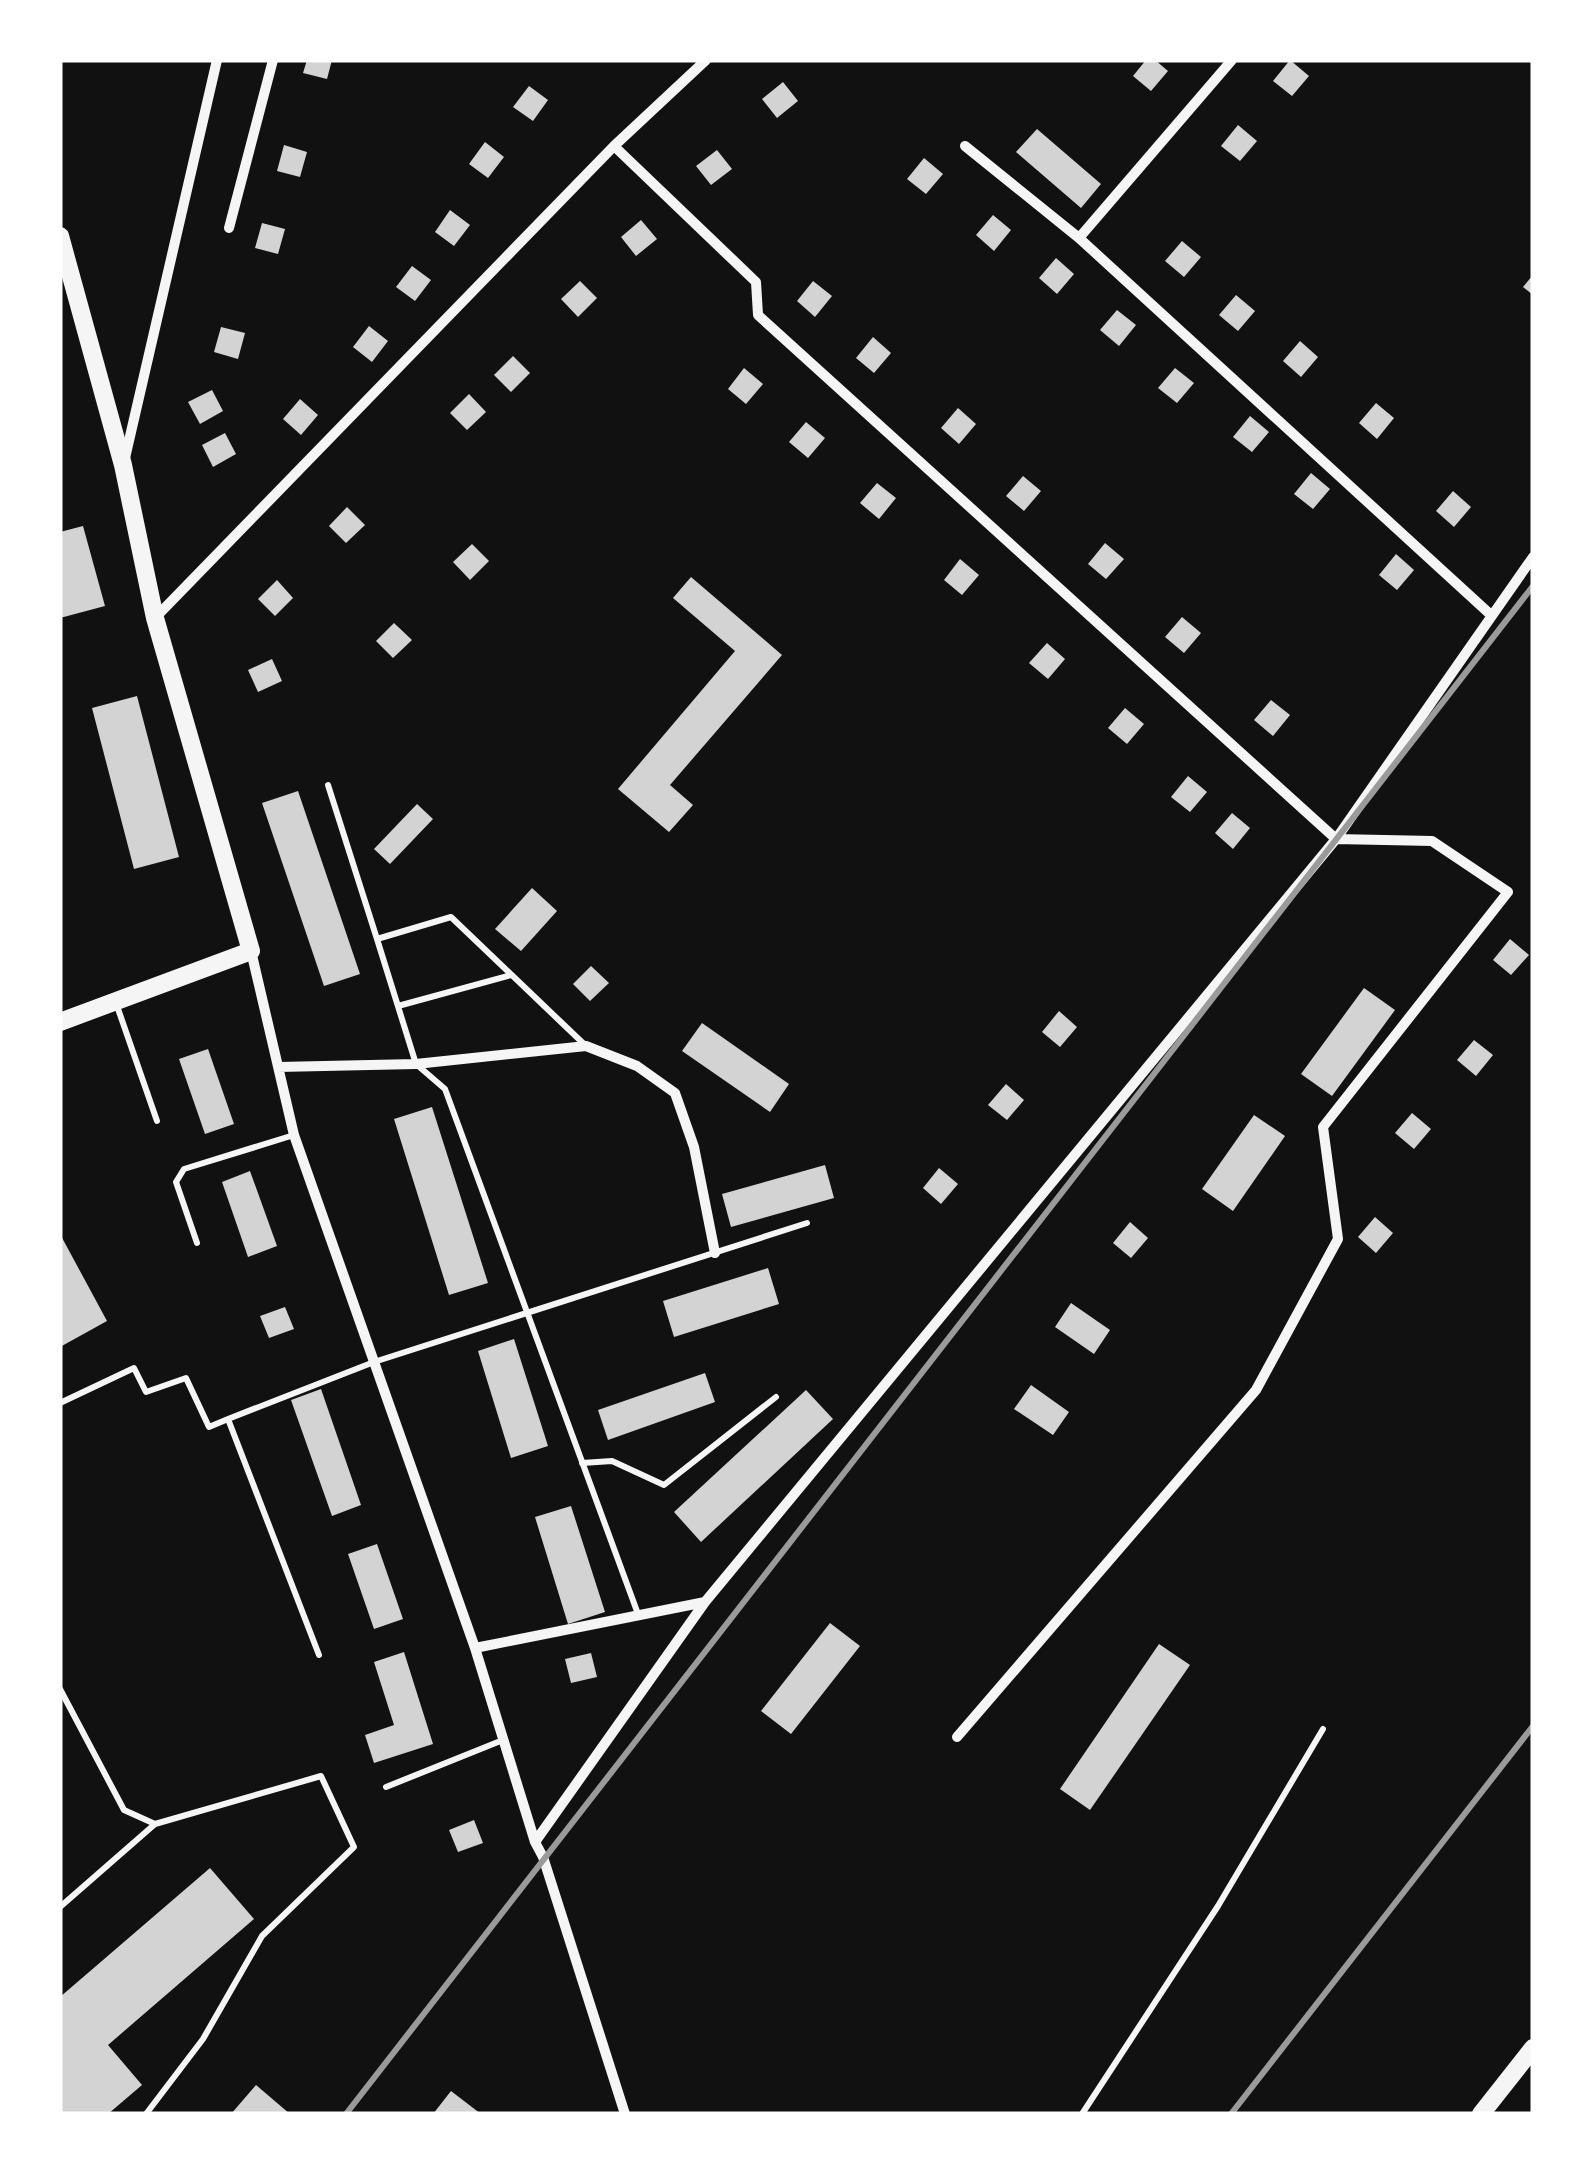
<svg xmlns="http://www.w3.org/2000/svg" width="1593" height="2174" font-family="'Noto Serif',serif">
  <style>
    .building { fill: #d3d3d3 }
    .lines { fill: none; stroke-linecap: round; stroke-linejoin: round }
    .service { stroke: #f5f5f5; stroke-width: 6 }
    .minor { stroke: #f5f5f5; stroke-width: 10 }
    .secondary { stroke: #f5f5f5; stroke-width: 18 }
    .primary { stroke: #f5f5f5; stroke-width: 18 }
    .rail { stroke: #9a9a9a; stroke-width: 6 }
  </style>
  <rect width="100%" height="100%" fill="#111"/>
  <path class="building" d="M307,60H332L327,79L303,73Z
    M1146,60H1155L1168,71L1151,91L1133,76Z
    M1290,60L1309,76L1292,96L1273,81Z
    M783,82L798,101L777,118L762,99Z
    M529,86L548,100L533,121L513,107Z
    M1238,125L1257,141L1240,161L1221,146Z
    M1037,129L1101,184L1081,208L1016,152Z
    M485,142L504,157L488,178L469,164Z
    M284,145L307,152L300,177L277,171Z
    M717,150L732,169L711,185L696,166Z
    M924,158L943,174L926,194L907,179Z
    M450,210L470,225L454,246L435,232Z
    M993,215L1011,230L994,251L976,235Z
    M641,220L657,239L636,256L621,237Z
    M262,223L285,229L278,254L255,248Z
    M1182,241L1201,257L1184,277L1165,261Z
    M1056,258L1074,274L1057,294L1039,278Z
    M412,266L431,280L415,301L396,287Z
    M1533,275V295L1523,287Z
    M580,281L597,298L578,317L561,299Z
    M813,281L832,296L815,317L797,301Z
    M1236,295L1255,311L1238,331L1219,315Z
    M1117,310L1136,325L1119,346L1100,330Z
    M369,326L388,341L372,362L353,347Z
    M221,327L245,333L238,359L214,352Z
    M873,337L891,353L874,373L856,358Z
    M1300,341L1318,357L1301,377L1283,361Z
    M513,356L530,373L511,392L494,375Z
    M744,368L763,384L746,404L728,389Z
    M1175,368L1194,383L1177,403L1158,388Z
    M212,390L223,411L200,424L188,402Z
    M469,394L486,412L467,430L450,413Z
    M300,399L318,415L301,435L283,419Z
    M1376,403L1394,418L1377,439L1359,423Z
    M958,408L976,424L959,444L941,428Z
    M1250,416L1269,432L1252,452L1233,437Z
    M806,422L825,438L808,458L789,442Z
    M225,433L236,454L213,467L202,445Z
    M1311,473L1330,489L1313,509L1294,494Z
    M1023,476L1041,491L1024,511L1006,496Z
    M877,483L896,498L879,519L860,503Z
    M1453,491L1471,507L1454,527L1436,511Z
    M347,507L365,525L346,543L329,526Z
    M83,526L105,606L60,618V532Z
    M1105,543L1124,559L1106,579L1088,564Z
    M472,544L489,561L470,580L453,562Z
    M1396,554L1414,570L1397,590L1379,575Z
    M960,559L979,575L962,595L944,580Z
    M691,577L782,655L670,785L693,805L669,832L618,789L735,651L673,598Z
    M277,580L293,598L275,616L258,599Z
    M1182,617L1201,633L1184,653L1165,637Z
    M394,623L412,640L393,658L376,641Z
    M1047,643L1065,659L1048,679L1029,663Z
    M272,659L282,681L258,692L248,670Z
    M137,696L179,857L134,869L92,708Z
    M1271,700L1290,715L1273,736L1254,720Z
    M1125,708L1144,724L1127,744L1108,728Z
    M1188,776L1207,792L1190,812L1171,797Z
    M298,791L360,974L324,986L262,803Z
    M417,804L433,819L390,864L374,849Z
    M1232,813L1250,828L1233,849L1215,833Z
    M532,888L557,911L521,951L495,929Z
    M1510,939L1529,955L1511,975L1493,960Z
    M591,966L609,983L590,1001L573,984Z
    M1364,988L1395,1010L1332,1096L1301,1074Z
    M1059,1011L1077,1027L1060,1047L1042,1032Z
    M702,1023L789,1084L770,1112L682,1051Z
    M1474,1040L1493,1055L1476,1076L1457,1060Z
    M208,1049L234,1124L205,1134L179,1059Z
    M1006,1084L1024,1100L1007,1120L988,1105Z
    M432,1107L488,1283L449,1295L394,1119Z
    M1412,1113L1431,1129L1414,1149L1395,1133Z
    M1254,1115L1285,1136L1233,1211L1202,1189Z
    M825,1165L834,1198L731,1227L722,1194Z
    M939,1168L958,1184L941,1204L923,1188Z
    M250,1171L277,1246L248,1257L222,1182Z
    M1375,1217L1393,1233L1376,1253L1358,1237Z
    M1130,1222L1148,1238L1131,1258L1113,1243Z
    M60,1234L107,1321L60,1347Z
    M768,1268L779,1304L674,1337L663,1301Z
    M1071,1303L1110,1330L1094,1354L1055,1327Z
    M285,1307L294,1329L269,1338L260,1316Z
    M514,1339L548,1446L511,1458L478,1351Z
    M705,1373L715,1402L608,1440L598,1410Z
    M1031,1385L1069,1412L1053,1435L1014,1409Z
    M321,1389L361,1505L332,1516L291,1400Z
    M806,1390L833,1419L701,1542L674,1512Z
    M571,1506L605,1612L568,1624L535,1517Z
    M377,1544L403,1619L374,1629L348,1554Z
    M830,1623L860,1646L791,1734L761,1711Z
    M1159,1644L1190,1665L1090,1810L1060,1789Z
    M404,1652L433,1744L374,1763L365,1735L394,1725L374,1662Z
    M591,1653L597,1677L571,1683L565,1659Z
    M474,1820L483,1843L458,1852L449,1830Z
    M210,1868L254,1919L108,2045L142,2085L108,2114H60V1997Z
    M256,2085L290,2114H231Z
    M451,2091L481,2114H433Z"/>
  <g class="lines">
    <path class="service" d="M328,785L377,939L451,917L585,1045
      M377,939L416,1064L445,1089L638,1614
      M116,1003L157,1121
      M398,1006L511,975
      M197,1243L176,1182L184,1169L294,1135
      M60,1403L134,1368L146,1392L186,1378L209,1427L228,1419
      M582,1463L612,1461L664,1485L776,1397
      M319,1655L228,1419L374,1362L807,1223
      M60,1689L124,1810L155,1824L321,1776L354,1847L262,1936L203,2039L146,2114
      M386,1787L503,1740
      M60,1907L155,1824
      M1082,2114L1218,1906L1323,1729"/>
    <path class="minor" d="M614,146L756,282L758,315L1336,839L1432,841L1508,892L1323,1127L1338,1239L1256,1390L957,1737
      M965,146L1079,238L1491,615
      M229,228L273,60
      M1079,238L1232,60
      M125,458L217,60
      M155,618L614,146L706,60
      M251,951L294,1135L475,1648L535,1842L543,1857L625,2114
      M278,1067L416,1064L586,1046L637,1066L675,1093L694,1147L715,1253
      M475,1648L705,1602
      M535,1842L705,1602L1336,839L1533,557"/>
    <path class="secondary" d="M60,236L123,465L155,618L251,951L60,1022"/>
    <path class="primary" d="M1481,2114L1533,2048"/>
    <path class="rail" d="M346,2114L1533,586
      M1231,2114L1533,1726"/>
  </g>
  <rect width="1593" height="2174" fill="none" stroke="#ffffff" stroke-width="125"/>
</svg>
